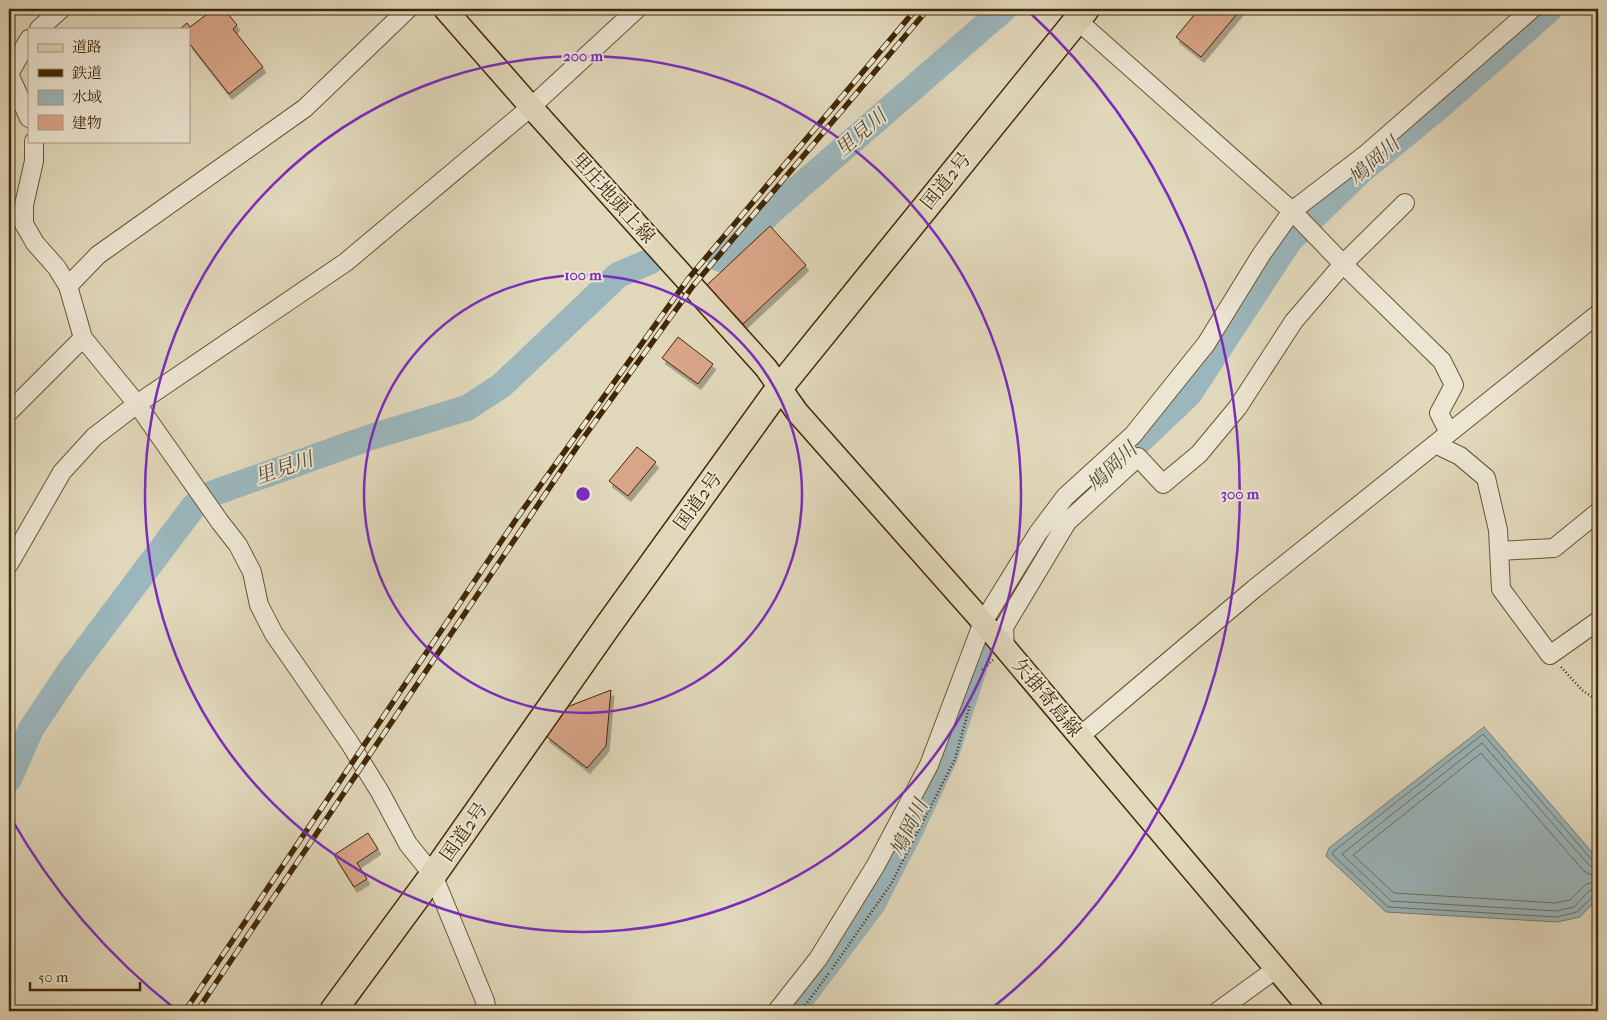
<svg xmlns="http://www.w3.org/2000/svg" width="1607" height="1020" font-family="'IM FELL French Canon','Noto Serif JP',serif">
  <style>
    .water { fill: #9bb6bc; stroke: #777d73 }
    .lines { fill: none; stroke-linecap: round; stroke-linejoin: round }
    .shore { stroke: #6e6f60; stroke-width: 1 }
    .river { stroke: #9bb6bc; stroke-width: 26 }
    .building { fill: #d9a588; stroke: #412805; filter: url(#shadow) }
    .minor-casing { stroke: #695432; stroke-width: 20 }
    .major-casing { stroke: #412805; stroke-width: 25 }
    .highway-casing { stroke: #412805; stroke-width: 29 }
    .path { stroke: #412805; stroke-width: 2.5; stroke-dasharray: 1 2.5; stroke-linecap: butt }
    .minor { stroke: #ece5d2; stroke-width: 18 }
    .major { stroke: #e1d7ba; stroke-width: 22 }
    .highway { stroke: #e1d7ba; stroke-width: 26 }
    .rail-casing { stroke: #412805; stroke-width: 5.5 }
    .rail { stroke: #ece5d2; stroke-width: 4; stroke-dasharray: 11; stroke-linecap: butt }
    .ring { fill: none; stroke: #7b2cbf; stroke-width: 2.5 }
    .labels { text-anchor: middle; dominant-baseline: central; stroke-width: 4; stroke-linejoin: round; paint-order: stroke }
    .street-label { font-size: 19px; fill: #412805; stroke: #ece5d2 }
    .water-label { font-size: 20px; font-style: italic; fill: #584c33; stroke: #ece5d2 }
    .centre { fill: #7b2cbf; stroke: #ece5d2; stroke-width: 2.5 }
    .ring-label { font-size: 15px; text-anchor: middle; font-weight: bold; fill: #7b2cbf; stroke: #ece5d2; stroke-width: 4; stroke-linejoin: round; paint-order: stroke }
  </style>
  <defs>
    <filter id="shadow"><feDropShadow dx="3" dy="5.5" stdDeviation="0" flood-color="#0004"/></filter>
  </defs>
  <rect width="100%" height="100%" fill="#e1d7ba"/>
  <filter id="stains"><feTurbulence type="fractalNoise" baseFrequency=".004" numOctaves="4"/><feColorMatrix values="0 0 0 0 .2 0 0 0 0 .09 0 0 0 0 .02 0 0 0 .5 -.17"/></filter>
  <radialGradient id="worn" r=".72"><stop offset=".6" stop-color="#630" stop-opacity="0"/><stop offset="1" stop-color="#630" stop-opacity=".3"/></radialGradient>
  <path class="water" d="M1484,727L1597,858L1598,863V898L1580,917L1557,922L1386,912L1326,856L1329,848Z"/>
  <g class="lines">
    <path class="shore" d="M1598,862L1592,860L1483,734L1334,851L1332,854L1388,907L1556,917L1577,912L1593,896L1598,895
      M1598,868H1593L1588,864L1482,743L1342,854L1391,901L1556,911L1574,907L1589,891L1598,888
      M1598,876L1589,874L1583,870L1481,753L1353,855L1394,893L1555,903L1570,900L1586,884L1598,881"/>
    <path class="river" d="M720,259L727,257L774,209L1004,9
      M1051,535L1064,513L1189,394L1290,240L1361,171L1439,107L1550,9
      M9,779L31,729L69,672L194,506L211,494L371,437L467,408L502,385L618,275L651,261
      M792,1011L872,905L911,829L946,754L982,644L1025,576"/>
  </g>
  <path class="building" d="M214,9H224L237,25L233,29L263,67L229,94L189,43V29H180L187,23L190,27Z
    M1199,9H1241L1201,57L1176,37Z
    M770,226L806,265L743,324L707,285Z
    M678,337L713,364L698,384L662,358Z
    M637,447L656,462L628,496L609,481Z
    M611,690L606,746L587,768L546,736L567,707Z
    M368,833L378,849L357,863L367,879L354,887L334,855Z"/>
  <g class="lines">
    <defs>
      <path id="minor" d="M1077,20L1292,211L1343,264L1442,361L1454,385L1439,413L1449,433
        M39,29L61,9
        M9,74L29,118
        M9,74L29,39
        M34,141V161L24,205V224L35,243L57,268L68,286L83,338L137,404L220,522L238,545L252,572L259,605L274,634L349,742L380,792L408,844L433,875L485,1001L487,1011
        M68,286L98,255L305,108L408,9
        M9,412L83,338
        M1435,444L1460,456L1486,478L1498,530L1501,589L1550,655L1598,621
        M1499,551L1554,548L1597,513
        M9,564L62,472L94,437L137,404L346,262L531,107L637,9
        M1005,649L1004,627L1067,522L1138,457L1163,484L1199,454L1238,407L1294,321L1343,264L1405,203
        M1079,737L1254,589L1598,314
        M777,1011L818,959L876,865L929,765L983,622L1038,533L1065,497L1133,435L1206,344L1261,255L1292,211L1365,155L1532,9
        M1218,1011L1276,969"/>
      <path id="major" d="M445,9L531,107L766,368L797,412L983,622L1312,1011"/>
      <path id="highway" d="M333,1011L433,875L607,627L780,387L1086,9"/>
    </defs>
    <use href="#minor" class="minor-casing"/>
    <use href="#major" class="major-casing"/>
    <use href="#highway" class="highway-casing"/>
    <path class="path" d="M1561,667L1582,690L1598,701
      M982,670L993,660
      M832,969L891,884L955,759L970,705
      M801,1011L829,973"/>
    <use href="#minor" class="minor"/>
    <use href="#major" class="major"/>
    <use href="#highway" class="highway"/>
    <defs>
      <path id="rail" d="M185,1011L517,518L688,279L916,9
        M197,1011L579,444L693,286L928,9"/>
    </defs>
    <use href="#rail" class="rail-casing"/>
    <use href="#rail" class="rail"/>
  </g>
  <g class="ring">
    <circle cx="583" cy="494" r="219"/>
    <circle cx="583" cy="494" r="438"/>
    <path d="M174 1008A657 657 0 0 1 11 818M1027 10A657 657 0 0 1 992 1008"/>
  </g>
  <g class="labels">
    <g class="street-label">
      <text transform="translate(946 181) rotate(-51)">国道2号</text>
      <text transform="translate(613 198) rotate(48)">里庄地頭上線</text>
      <text transform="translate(698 501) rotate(-54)">国道2号</text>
      <text transform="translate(1047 698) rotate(50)">矢掛寄島線</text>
      <text transform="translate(464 832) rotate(-55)">国道2号</text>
    </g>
    <g class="water-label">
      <text transform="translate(861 133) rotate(-41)">里見川</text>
      <text transform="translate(1374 161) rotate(-42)">鳩岡川</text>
      <text transform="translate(1112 467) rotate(-44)">鳩岡川</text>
      <text transform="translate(284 468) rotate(-19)">里見川</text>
      <text transform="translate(909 828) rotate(-64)">鳩岡川</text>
    </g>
  </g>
  <circle cx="583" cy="494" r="8" class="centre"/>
  <g class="ring-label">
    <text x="583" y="61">200 m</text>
    <text x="583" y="280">100 m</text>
    <text x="1240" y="499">300 m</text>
  </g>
  <rect width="1607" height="1020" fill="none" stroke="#e1d7ba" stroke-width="30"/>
  <rect x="10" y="10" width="1587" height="1000" fill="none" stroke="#412805" stroke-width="2.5"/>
  <rect x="15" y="15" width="1577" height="990" fill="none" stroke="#412805"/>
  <rect x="28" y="28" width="162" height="115" fill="#ece5d2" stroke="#a89980"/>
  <rect x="38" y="44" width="25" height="8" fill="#e1d7ba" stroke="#a89980"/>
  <text x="72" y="52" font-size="15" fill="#412805">道路</text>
  <rect x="38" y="69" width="25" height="8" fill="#412805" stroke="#a89980"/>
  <text x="72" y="78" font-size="15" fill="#412805">鉄道</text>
  <rect x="38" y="90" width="25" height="15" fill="#9bb6bc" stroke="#a89980"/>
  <text x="72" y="102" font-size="15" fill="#412805">水域</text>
  <rect x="38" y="115" width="25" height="15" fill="#d9a588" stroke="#a89980"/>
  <text x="72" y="128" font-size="15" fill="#412805">建物</text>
  <path d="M30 982v8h110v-8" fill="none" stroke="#412805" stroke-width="2.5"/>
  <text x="38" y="982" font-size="15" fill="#412805" stroke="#ece5d2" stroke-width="4" paint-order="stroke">50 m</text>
  <rect width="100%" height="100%" filter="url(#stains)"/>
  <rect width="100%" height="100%" fill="url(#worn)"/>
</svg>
